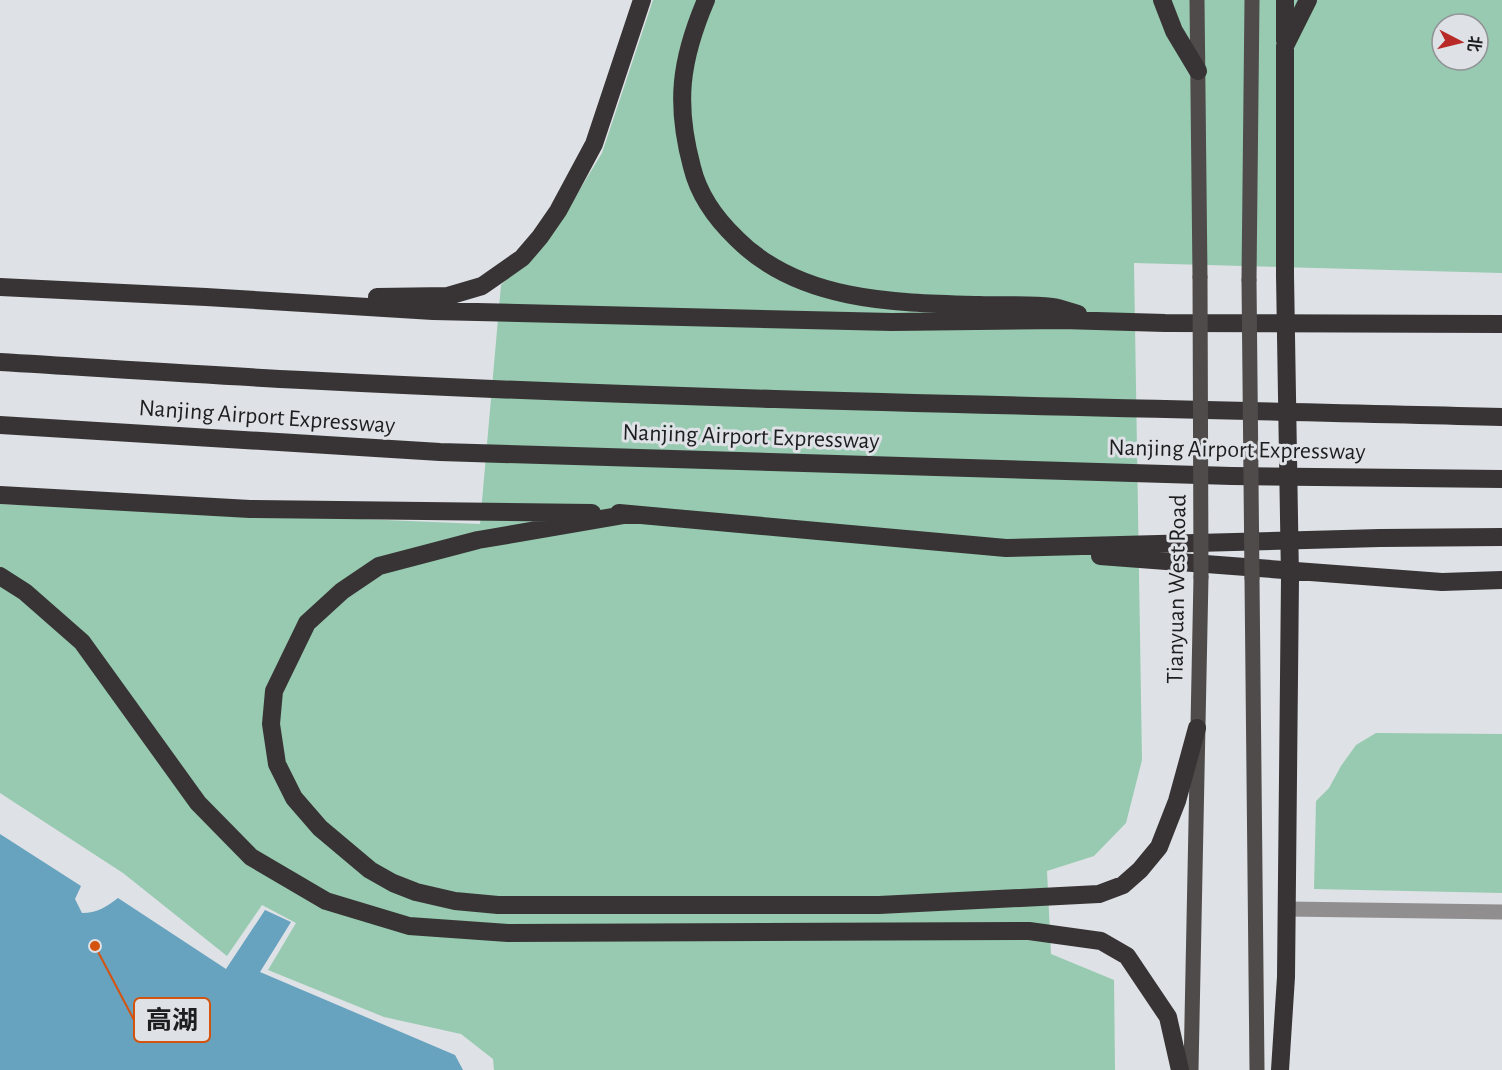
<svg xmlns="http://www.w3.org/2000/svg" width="1502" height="1070" font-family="'Alegreya Sans','Noto Sans SC',sans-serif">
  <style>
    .green { fill: #97cab0; fill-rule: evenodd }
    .water { fill: #67a2bf }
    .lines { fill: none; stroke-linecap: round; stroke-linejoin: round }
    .minor { stroke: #908e8e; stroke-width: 15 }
    .major { stroke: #4f4b4b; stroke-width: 15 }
    .highway { stroke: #383435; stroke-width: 18 }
    .major-bridge { stroke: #4f4b4b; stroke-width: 15 }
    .highway-bridge { stroke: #383435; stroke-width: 18 }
    .labels { text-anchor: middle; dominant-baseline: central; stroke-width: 6; stroke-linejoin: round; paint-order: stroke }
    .street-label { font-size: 24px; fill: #1d1e1f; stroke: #dee1e5 }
    .leader { fill: none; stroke: #d4530e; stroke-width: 2 }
    .callout-dot { fill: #d4530e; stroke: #dee1e5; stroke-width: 2 }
    .callout { fill: #dee1e5; stroke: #d4530e; stroke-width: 2 }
    .callout-label { font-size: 26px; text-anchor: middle; font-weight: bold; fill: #1d1e1f }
  </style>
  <rect width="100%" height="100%" fill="#dee1e5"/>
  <path class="green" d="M653,0H1502V273L1134,263L1142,760L1126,823L1094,856L1047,871L1051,954L1114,980L1115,1070H494L493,1059L461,1034L384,1017L268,970L296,923L262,905L227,956L123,873L0,793V504L480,524L501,285L554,232L602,153ZM1442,24H1478V60H1442Z
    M1376,733L1502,734V893L1314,889L1316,801L1329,788L1341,766L1356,745Z"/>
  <path class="water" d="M0,834L81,886L75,899L82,913C97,913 106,907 118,898L226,969L265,910L291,922L260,972L455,1055L463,1070H0Z"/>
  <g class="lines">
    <path class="minor" d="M1287,909L1502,912"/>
    <path class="major" d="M1197,0L1200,277
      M1249,280L1252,0
      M1252,578L1257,1070
      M1191,1070L1201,577"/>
    <path class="highway" d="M706,0C680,61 675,104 692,167C699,196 716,219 737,239C800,302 896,303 980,305C1003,306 1029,304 1052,307C1061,308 1070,312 1078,314
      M1162,0L1174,31L1198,71
      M1285,0V41
      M1285,275V46L1308,0
      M0,287L206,297L433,311L892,322L1062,320L1165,323L1502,324
      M377,297L448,296L482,286L522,258L540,237L558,211L594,144L642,0
      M0,362C101,368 201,375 302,380C701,401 1102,407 1502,417
      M0,425L440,452L1232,476L1502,479
      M0,495L250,509L592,513
      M619,513L1006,548L1380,538L1502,537
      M630,514L478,540L379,566L342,591L307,623L274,691L271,724L277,764L294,798L320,828L370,870L393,883L416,892L455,901L498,905H879L1099,894L1123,885L1140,870L1159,847L1177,801L1197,728
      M1100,556L1442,582L1502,580
      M0,576L25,592L82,642L198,803L251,857L326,901L409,926L508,933L1029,931L1101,941L1127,956L1168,1017L1180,1070
      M1280,1070L1286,977L1290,578"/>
    <path class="major-bridge" d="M1200,277L1201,577
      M1249,280L1252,578"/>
    <path class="highway-bridge" d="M1285,275L1290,578"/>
  </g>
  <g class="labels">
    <g class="street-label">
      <text transform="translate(267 417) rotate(4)">Nanjing Airport Expressway</text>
      <text transform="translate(751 437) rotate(2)">Nanjing Airport Expressway</text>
      <text transform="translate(1237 450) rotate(1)">Nanjing Airport Expressway</text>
      <text transform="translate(1177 589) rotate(-89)">Tianyuan West Road</text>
    </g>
  </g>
  <path class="leader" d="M95 946L134 1020"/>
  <circle class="callout-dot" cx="95" cy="946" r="6"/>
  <rect class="callout" x="134" y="998" width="76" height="44" rx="6"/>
  <g class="callout-label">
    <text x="172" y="1029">高湖</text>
  </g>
  <g transform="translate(1460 42) rotate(97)"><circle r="28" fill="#dee1e5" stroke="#919396" stroke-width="1.5"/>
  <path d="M0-4.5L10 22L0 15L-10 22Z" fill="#b82928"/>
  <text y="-9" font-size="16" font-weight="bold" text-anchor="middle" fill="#1d1e1f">北</text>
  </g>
</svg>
